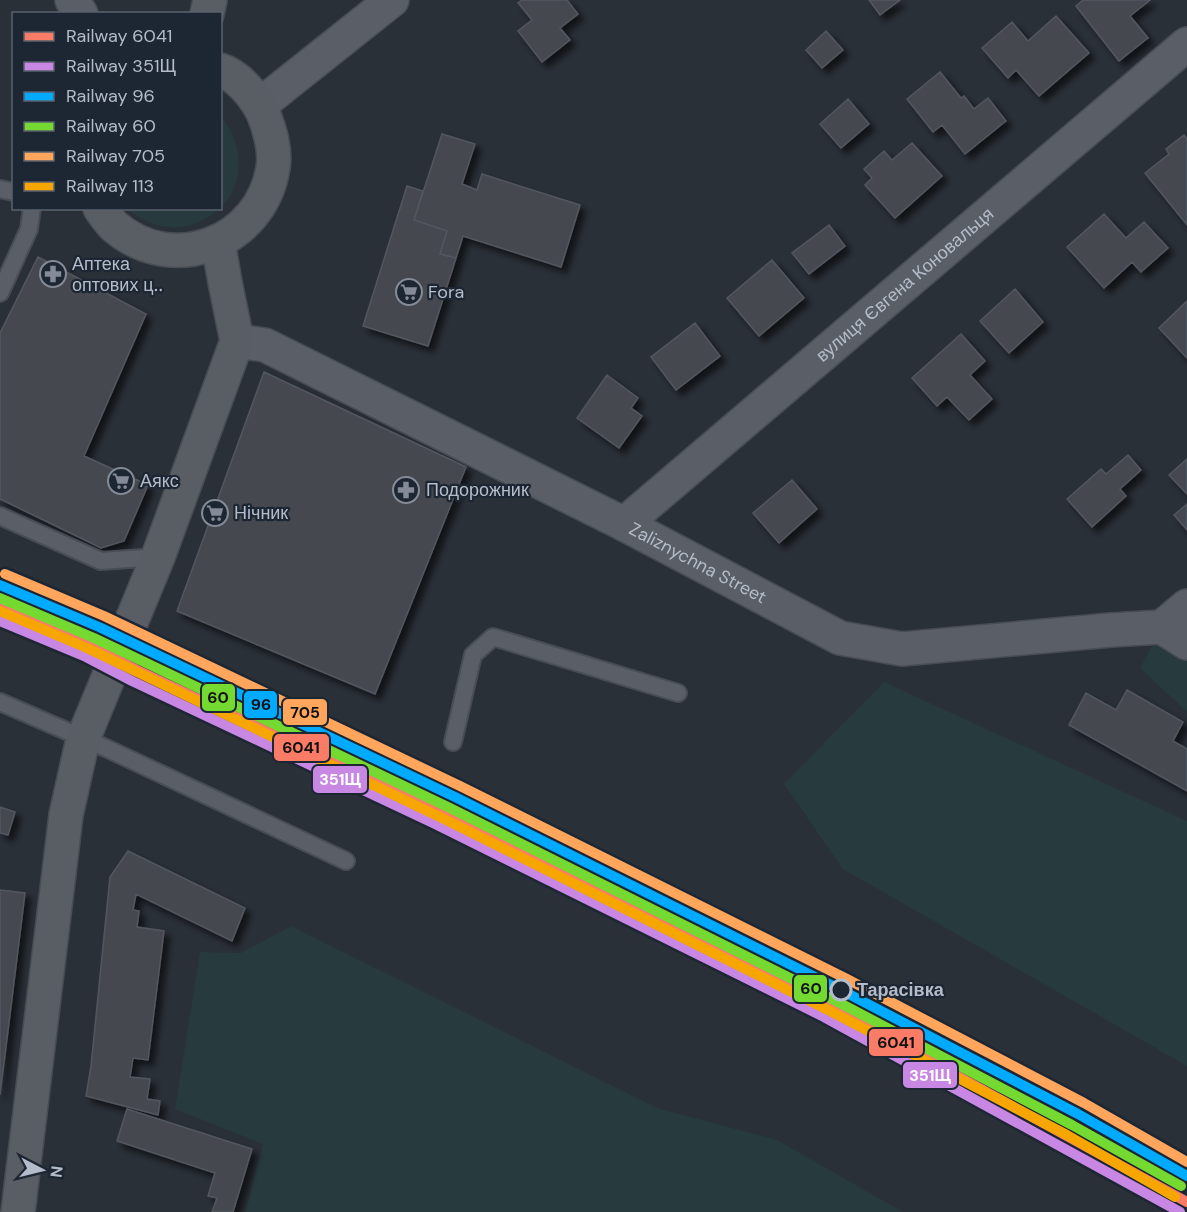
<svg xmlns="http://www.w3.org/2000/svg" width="1187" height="1212" font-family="'DM Sans',sans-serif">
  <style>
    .green { fill: #273a3e }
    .building { fill: #444950; stroke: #52575f; stroke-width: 1.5; filter: url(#shadow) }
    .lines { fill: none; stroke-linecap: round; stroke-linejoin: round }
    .lane-casing { stroke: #484c53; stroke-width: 20 }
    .street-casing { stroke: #484c53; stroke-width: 36 }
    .secondary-casing { stroke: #484c53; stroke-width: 36 }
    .lane { stroke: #5a5e66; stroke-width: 16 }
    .street { stroke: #5a5e66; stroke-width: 33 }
    .secondary { stroke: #595d64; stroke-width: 33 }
    .rail-1-casing { stroke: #1d2633; stroke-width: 15 }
    .rail-2-casing { stroke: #1d2633; stroke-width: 15 }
    .rail-3-casing { stroke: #1d2633; stroke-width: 15 }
    .rail-4-casing { stroke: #1d2633; stroke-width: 15 }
    .rail-5-casing { stroke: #1d2633; stroke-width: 15 }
    .rail-6-casing { stroke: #1d2633; stroke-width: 15 }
    .rail-1 { stroke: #fa7c66; stroke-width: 10 }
    .rail-2 { stroke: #c787e3; stroke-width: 10 }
    .rail-3 { stroke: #0af; stroke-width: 10 }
    .rail-4 { stroke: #74d930; stroke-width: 10 }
    .rail-5 { stroke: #ffa55c; stroke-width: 10 }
    .rail-6 { stroke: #f7a600; stroke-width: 10 }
    .stop-dot { fill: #1d2633; stroke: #b4bcc9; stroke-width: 3 }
    .labels { text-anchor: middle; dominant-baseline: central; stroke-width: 4.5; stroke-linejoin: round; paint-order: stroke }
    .poi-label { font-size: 18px; fill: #b4bcc9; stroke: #1d2633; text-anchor: start }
    .street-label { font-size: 18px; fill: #b4bcc9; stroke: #1d2633 }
    .stop-label { font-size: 18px; font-weight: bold; fill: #b4bcc9; stroke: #1d2633; text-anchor: start }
    .line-badge { stroke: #1d2633; stroke-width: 2 }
    .badge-label { font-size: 16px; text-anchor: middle; font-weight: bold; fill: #fff }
    .pale-badge-label { font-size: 16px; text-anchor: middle; font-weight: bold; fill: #111 }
  </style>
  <defs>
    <filter id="shadow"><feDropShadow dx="5.5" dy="5.5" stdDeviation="3" flood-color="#0009"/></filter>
  </defs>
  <rect width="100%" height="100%" fill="#2a3038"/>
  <path class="green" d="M221,117C243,141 246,184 221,207Z
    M128,209H219C191,234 157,233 128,209Z
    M1162,627L1187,642V712L1140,668Z
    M884,682L1187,821V1066L843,869L784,784Z
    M291,926L657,1108L777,1140L903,1212H245L263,1144L175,1109L200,952L241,953Z"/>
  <path class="building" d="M522,0H567L578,14L560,28L570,40L542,62L518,31L532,20L518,3Z
    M869,0H900L880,15Z
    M1083,0H1150L1130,16L1148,38L1119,61L1076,6Z
    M1056,16L1089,53L1039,96L1016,70L1008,78L982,48L1012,22L1028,41Z
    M826,31L843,50L822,68L806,50Z
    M940,72L961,98L964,96L974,109L988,98L1006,121L965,154L942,125L933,132L907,99Z
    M848,99L869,124L841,148L820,124Z
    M442,134L475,144L462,184L477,190L482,174L580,205L561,267L463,236L456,258L440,254L447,231L414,220Z
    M1184,135L1187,139V225L1145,173L1169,154L1166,149Z
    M912,143L942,176L895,218L865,185L872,178L864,169L884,151L892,160Z
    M407,186L423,191L414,220L447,231L440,254L456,258L428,346L363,326Z
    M1104,214L1126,238L1144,222L1168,248L1141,272L1132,262L1104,288L1067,247Z
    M829,225L845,246L809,274L792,253Z
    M38,257L146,314L84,456L148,485L124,541L101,548L0,499V333Z
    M772,260L804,298L759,336L727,298Z
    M1015,289L1043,322L1009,353L980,321Z
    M1187,301V358L1159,328Z
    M695,323L720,356L676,390L651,357Z
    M961,334L985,361L970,375L992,399L969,420L947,397L937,406L912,378Z
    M264,372L466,467L375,694L177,611Z
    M607,375L638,398L631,408L642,416L619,448L577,418Z
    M1128,455L1141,470L1120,489L1126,496L1092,527L1067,499L1101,469L1106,474Z
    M1187,459V494L1169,475Z
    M792,480L817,509L779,543L753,513Z
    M1187,504V530L1174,515Z
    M1127,690L1183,722L1173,741L1187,749V791L1069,725L1086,693L1116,710Z
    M0,807L15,812L8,835L0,833Z
    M128,851L245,908L232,941L136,894L133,910L139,911L137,927L164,931L148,1060L133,1058L130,1077L150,1079L147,1099L160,1101L158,1115L86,1096L91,1066L110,877Z
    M0,890L25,893L0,1095Z
    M127,1109L252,1149L233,1212H212L217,1198L208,1196L215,1173L117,1141Z"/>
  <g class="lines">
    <defs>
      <path id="lane" d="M0,189L14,192
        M0,293L29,229L32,208
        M0,516L101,561L158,557
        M0,702L108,749L346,861
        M453,742L473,655L493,637L678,693"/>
      <g id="street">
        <path d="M72,0L81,14"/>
        <path d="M260,105L392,0"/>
        <path id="s1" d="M237,341L265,345L624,524L840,638L902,649L1111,630L1162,627L1187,643"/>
        <path id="s2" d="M624,524L1187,44"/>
        <path d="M1162,627L1187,606"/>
      </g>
      <path id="secondary" d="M207,14L210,0
        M100,208C104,214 109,221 114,226C172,277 261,243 273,168C276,150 270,131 264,115C256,97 239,76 220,70
        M18,1212L66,815L83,739L158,557L237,341L225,282L218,242"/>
    </defs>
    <use href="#lane" class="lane-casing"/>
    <use href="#street" class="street-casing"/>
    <use href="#secondary" class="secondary-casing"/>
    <use href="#lane" class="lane"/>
    <use href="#street" class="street"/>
    <use href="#secondary" class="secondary"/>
    <defs>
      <path id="rail-1" d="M0,608L91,646L137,670L438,812L830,1006L1187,1202"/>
      <path id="rail-2" d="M0,621L86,657L132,681L433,823L824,1017L1180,1212"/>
      <path id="rail-3" d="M0,585L99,627L455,797L841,990L1078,1114L1187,1176"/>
      <path id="rail-4" d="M0,598L94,638L450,808L836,1001L1072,1125L1181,1186"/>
      <path id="rail-5" d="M5,574L104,616L460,786L847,979L1084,1103L1187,1162"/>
      <path id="rail-6" d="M0,611L89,649L444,819L830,1011L1067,1135L1175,1197"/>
    </defs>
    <use href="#rail-1" class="rail-1-casing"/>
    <use href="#rail-2" class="rail-2-casing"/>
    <use href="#rail-3" class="rail-3-casing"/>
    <use href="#rail-4" class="rail-4-casing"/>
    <use href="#rail-5" class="rail-5-casing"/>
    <use href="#rail-6" class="rail-6-casing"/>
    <use href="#rail-1" class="rail-1"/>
    <use href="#rail-2" class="rail-2"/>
    <use href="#rail-3" class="rail-3"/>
    <use href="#rail-4" class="rail-4"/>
    <use href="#rail-5" class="rail-5"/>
    <use href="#rail-6" class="rail-6"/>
  </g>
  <defs>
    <symbol id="pharmacy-ring" viewBox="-11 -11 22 22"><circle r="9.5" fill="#1d2633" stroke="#848b96" stroke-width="1.5"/><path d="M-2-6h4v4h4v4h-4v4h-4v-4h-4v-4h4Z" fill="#848b96"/></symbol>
    <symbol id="supermarket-ring" viewBox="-11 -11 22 22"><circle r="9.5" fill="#1d2633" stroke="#848b96" stroke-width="1.5"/><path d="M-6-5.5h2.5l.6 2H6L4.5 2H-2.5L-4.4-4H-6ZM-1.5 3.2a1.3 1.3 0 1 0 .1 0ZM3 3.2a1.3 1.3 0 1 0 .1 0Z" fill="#848b96"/></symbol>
  </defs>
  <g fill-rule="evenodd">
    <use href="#pharmacy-ring" x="38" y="259" width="30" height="30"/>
    <use href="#supermarket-ring" x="394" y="277" width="30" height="30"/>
    <use href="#supermarket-ring" x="106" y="466" width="30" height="30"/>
    <use href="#pharmacy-ring" x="391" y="475" width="30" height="30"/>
    <use href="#supermarket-ring" x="200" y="498" width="30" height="30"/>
  </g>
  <circle class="stop-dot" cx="841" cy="990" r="10"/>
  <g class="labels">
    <g class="poi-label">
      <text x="72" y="264">Аптека<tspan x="72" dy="21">оптових ц‥</tspan></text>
      <text x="428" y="292">Fora</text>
      <text x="140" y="481">Аякс</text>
      <text x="426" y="490">Подорожник</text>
      <text x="234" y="513">Нічник</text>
    </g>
    <g class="street-label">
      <text stroke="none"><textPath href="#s2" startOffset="369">вулиця Євгена Коновальця</textPath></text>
      <text stroke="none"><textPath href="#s1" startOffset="513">Zaliznychna Street</textPath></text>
    </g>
    <g class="stop-label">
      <text x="857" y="990">Тарасівка</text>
    </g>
  </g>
  <g class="line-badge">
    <rect x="201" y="683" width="35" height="29" rx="6" fill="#74d930"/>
    <rect x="243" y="690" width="35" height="29" rx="6" fill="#0af"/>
    <rect x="282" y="698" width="46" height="28" rx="6" fill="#ffa55c"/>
    <rect x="273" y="733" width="57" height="29" rx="6" fill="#fa7c66"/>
    <rect x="312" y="765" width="56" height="29" rx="6" fill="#c787e3"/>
    <rect x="793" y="974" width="35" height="29" rx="6" fill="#74d930"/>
    <rect x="868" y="1028" width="56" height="29" rx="6" fill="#fa7c66"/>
    <rect x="902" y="1061" width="56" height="28" rx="6" fill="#c787e3"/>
  </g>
  <g class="badge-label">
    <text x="340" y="785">351Щ</text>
    <text x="930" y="1081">351Щ</text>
  </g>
  <g class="pale-badge-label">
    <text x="218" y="703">60</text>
    <text x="261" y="710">96</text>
    <text x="305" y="718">705</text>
    <text x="301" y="753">6041</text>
    <text x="811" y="994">60</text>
    <text x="896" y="1048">6041</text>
  </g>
  <rect x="12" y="12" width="210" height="198" fill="#1d2633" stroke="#59626f" stroke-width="1.5"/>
  <rect x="24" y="32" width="30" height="9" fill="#fa7c66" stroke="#59626f" stroke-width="1.5"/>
  <text x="66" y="42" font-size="18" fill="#b4bcc9">Railway 6041</text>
  <rect x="24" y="62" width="30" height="9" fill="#c787e3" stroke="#59626f" stroke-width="1.5"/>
  <text x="66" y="72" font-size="18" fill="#b4bcc9">Railway 351Щ</text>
  <rect x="24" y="92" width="30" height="9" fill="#00aaff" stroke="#59626f" stroke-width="1.5"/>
  <text x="66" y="102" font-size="18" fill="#b4bcc9">Railway 96</text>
  <rect x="24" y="122" width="30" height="9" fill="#74d930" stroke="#59626f" stroke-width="1.5"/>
  <text x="66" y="132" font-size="18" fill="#b4bcc9">Railway 60</text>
  <rect x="24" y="152" width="30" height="9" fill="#ffa55c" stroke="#59626f" stroke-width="1.5"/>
  <text x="66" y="162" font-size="18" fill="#b4bcc9">Railway 705</text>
  <rect x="24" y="182" width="30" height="9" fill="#f7a600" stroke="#59626f" stroke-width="1.5"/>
  <text x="66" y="192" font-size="18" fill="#b4bcc9">Railway 113</text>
  <g transform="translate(42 1170) rotate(97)" stroke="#1d2633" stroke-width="4.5" paint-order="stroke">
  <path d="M0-4.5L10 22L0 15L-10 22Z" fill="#b4bcc9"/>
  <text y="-9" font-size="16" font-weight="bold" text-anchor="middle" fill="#b4bcc9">N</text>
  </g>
</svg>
